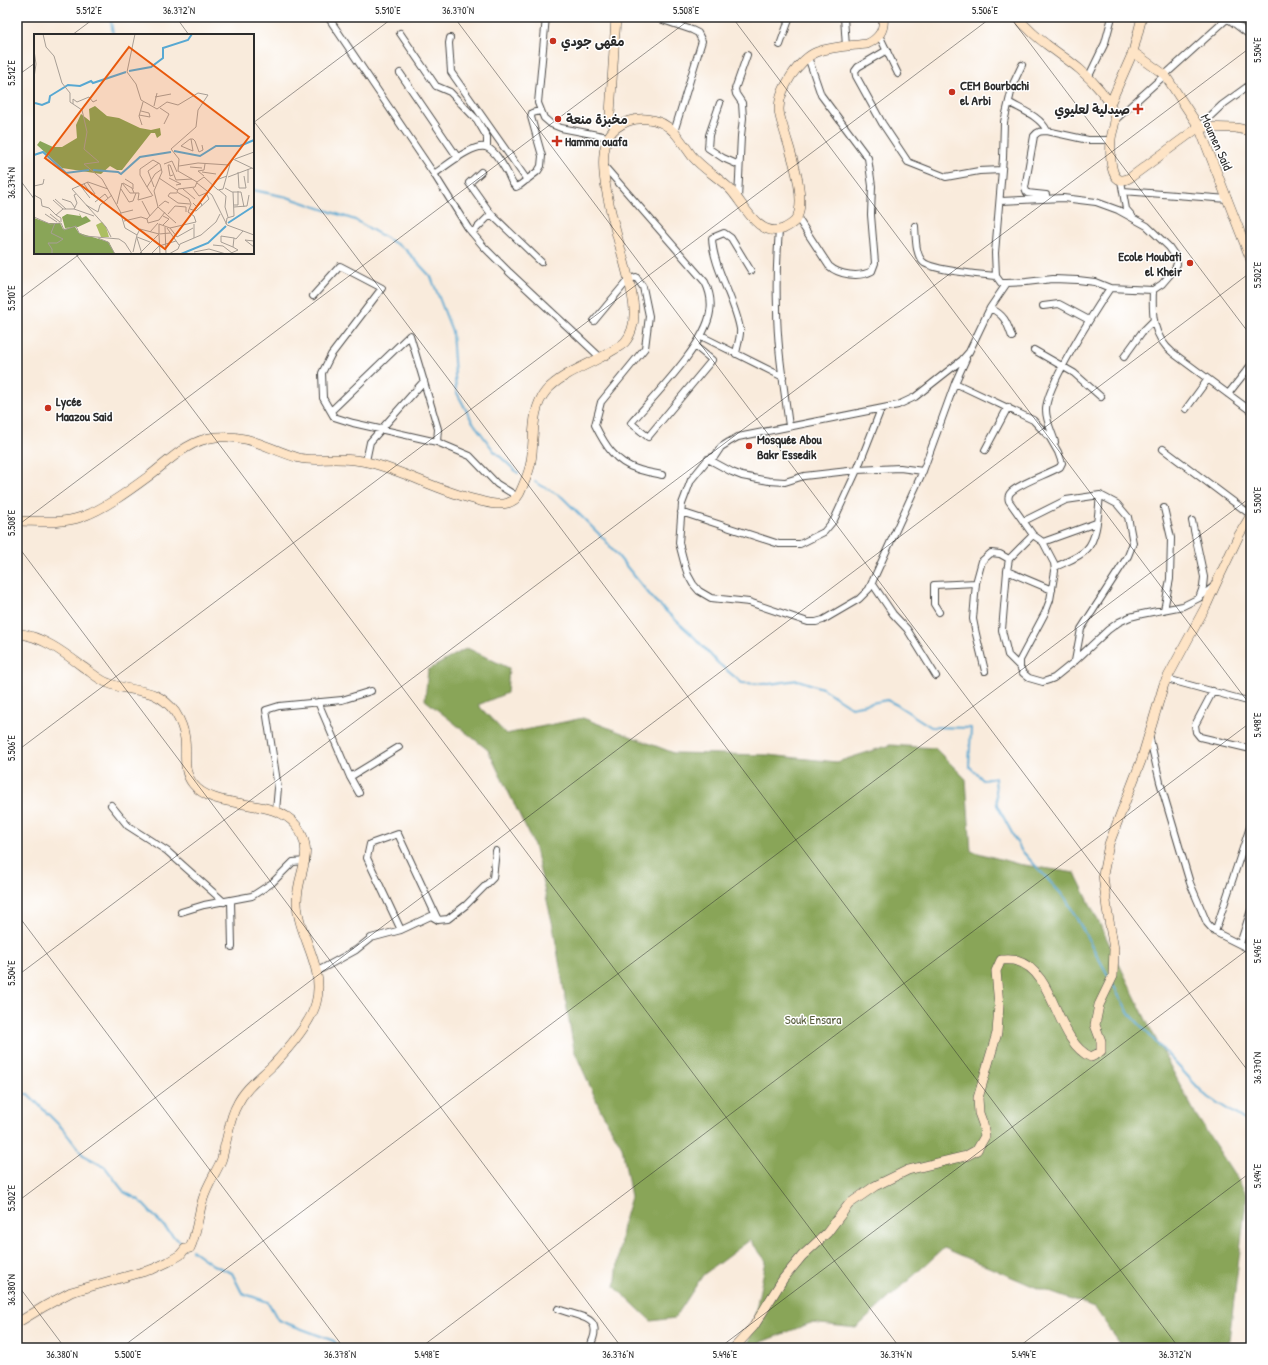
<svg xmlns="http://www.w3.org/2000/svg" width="1268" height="1365" font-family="'Patrick Hand','Playpen Sans Arabic',sans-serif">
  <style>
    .forest { fill: #89a558; stroke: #5a6842 }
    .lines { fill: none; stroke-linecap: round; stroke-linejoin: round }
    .stream { stroke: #58a8d2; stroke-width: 2 }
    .street-casing { stroke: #4a4846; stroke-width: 8 }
    .secondary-casing { stroke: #4a4846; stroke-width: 10 }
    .street { stroke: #fff; stroke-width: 6 }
    .secondary { stroke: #fee4c6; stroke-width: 9 }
    .ticks { fill: none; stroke: #2b2b2b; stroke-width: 1; stroke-opacity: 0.45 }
    .poi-dot { fill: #c8321e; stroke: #fff; stroke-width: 1.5 }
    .labels { text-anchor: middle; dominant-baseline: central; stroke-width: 3; stroke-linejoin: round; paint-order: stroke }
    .poi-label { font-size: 13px; font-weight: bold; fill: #2b2b2b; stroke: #fff; text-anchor: start }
    .street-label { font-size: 13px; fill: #2b2b2b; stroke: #fff }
    .park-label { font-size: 13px; fill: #585e3e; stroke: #fff }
    .inset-river { fill: none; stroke: #58a8d2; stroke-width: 2 }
    .inset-road { fill: none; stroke: #a79e95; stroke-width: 1 }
    .view { fill: #e8590c; fill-opacity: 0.15; stroke: #e8590c; stroke-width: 2 }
    .inset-edge { fill: none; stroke: #2b2b2b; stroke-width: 2 }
    .neatline { fill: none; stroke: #2b2b2b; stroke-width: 1.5 }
    .ticks-label { font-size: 10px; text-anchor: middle; fill: #2b2b2b }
  </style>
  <rect width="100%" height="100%" fill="#fff"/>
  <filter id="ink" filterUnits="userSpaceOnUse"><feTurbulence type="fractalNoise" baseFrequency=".025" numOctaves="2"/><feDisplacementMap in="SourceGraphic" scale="8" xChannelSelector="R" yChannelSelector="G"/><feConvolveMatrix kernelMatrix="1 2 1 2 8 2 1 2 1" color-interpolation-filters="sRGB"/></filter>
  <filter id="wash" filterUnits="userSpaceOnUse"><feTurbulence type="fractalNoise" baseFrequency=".012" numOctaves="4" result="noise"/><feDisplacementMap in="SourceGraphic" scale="16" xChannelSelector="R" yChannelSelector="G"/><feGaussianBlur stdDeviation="0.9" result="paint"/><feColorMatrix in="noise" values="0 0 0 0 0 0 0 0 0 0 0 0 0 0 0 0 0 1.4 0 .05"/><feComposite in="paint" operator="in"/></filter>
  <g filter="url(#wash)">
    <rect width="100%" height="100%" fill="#f9ebdc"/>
    <path class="forest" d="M467,648L509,668L507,693L478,705L506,734L583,718L674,753L768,755L837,762L890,745L935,748L966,779L971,851L1018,864L1075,873L1149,1026L1196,1115L1247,1194L1228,1348H1123L1095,1308L1035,1287L944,1248L856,1328L811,1323L748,1347L766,1261L750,1240L703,1275L675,1318L651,1321L615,1287L623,1224L631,1197L622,1147L601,1111L574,1050L553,926L534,845L488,750L425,700L428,670Z"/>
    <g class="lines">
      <path class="stream" d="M105,17L111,21L113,35
        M253,190L287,197L355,220L405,249L431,277L452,331L456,391L472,421L494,451L518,473
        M535,482L562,497L604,539L654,600L695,638L718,663L742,683L769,684L798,680L822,688L851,707L887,700L897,705L931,727L971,728L969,766L983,780L995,778L997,805L1021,850L1066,899L1109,977
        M1112,983L1129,1013L1205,1095L1251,1124
        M17,1094H28L62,1128L83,1155L105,1167L124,1192L139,1200L174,1237L187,1246
        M192,1250L213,1265L232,1273L242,1293L268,1302L278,1320L334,1341L339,1348
        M1251,1262L1250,1269L1251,1293
        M1246,1348L1251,1328"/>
    </g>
  </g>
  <g filter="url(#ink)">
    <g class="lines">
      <defs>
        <path id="street" d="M328,17L434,174L468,228L484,247L509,272L601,358
          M546,17L538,103L544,118L551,124L561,128L608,137
          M654,17L692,30L698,33L702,41L674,132
          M844,17L846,47
          M1226,17L1251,36
          M400,33L436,86L450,92L477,120L487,137V147
          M879,35L898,74
          M450,38L449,43L451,72L527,180
          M780,45L790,17
          M887,50L858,67L855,71L856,76L882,123L908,162L946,177L979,171L1002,170
          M400,73L458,158
          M1089,76L1105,43L1112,17
          M720,103L709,135L708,148L723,158L739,165
          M1010,103C1022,110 1041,117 1047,131
          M1115,120L1229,17
          M1199,127L1222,105L1251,84
          M604,166L705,282C710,292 712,301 710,312C706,344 653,397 631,423L648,437L712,360L695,346
          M481,172L469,183L491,214L541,262
          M434,174C445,167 475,141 488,148C496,152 502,164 507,172C510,177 511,184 516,187L520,185L538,171L541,166L542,156L531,117L532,113L540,111
          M1121,181L1126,209L1132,216
          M1123,191L1228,199
          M1046,195L1027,193L1025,188L1034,136C1038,131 1041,131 1047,131L1088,140H1111
          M738,199L741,136L743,118L742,103L736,94L735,89L747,55
          M797,217L829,266C839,275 859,278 872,271L875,263L871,215L872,186L868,158L821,95L808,57
          M915,226C916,237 915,254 923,262C932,270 982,275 996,276
          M779,230C777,256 776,281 777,307C777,347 784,387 789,426
          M472,233L491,214
          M1007,283H1001L996,276L995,253L1003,158L1004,122L1013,84L1022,65
          M1153,290C1152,315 1152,336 1173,353L1251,411
          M313,296L340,266L382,288L331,355L322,373L323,398L334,417L353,423L437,442L438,429L410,335L331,411
          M1043,306L1059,304L1089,320
          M990,308C1005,315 1007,323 1012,337
          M594,321L628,280L636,277L643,287L649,316L645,348L601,402L595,425C605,445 615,462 637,469C645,472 654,473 662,475
          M701,336L783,377
          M1034,350L1074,373L1101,397
          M736,354C737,346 741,336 740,329C735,299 713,268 712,238L724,233L731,238L751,271
          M1124,357L1142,332L1154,320
          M955,383L1033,420L1050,438L1058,452L1062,463L1060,467C1046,475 1022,482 1011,492C1008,495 1008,498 1009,501L1033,535L1043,542L1054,563L1055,571L1050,600L1045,613L1020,660V667L1023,673L1029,678L1043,682L1049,680L1054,678L1075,661L1108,630L1119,622L1130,617L1142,614L1183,606L1199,598L1213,587
          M1228,394L1251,365
          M1186,409L1208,379
          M437,442L470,456L497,484L518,497
          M1055,442C1052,432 1046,421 1046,410C1045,388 1096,309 1110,288
          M1163,449L1251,515
          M985,450L1008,407
          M708,459L732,472L742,476L769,481L785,482L804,476L857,470L900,468L923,471L955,383L966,359
          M366,461L370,442L424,381
          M923,471L869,589L859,599L823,620L816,622H808L749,602L711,598L699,591L693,584L688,575L685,566L679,543L682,504L691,480L708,459L715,456L721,447L729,442L738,437L898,405L915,397L962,360L969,352L990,308L1007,283L1026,282L1053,279L1078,280L1095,282L1110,288L1153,290L1162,284L1174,270L1177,264L1176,257L1169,247L1147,226L1118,210L1096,202L1063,198L1000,201
          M1164,508L1171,538L1170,579L1164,610
          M681,512L779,544H800L824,532L834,520L857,470L881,409
          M1024,521L1066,500L1100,495L1117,504L1128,517L1133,543L1128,556L1081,629L1075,661
          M1192,521L1204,577L1203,587L1199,598
          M1043,542L1096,523
          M1055,567C1065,562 1079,558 1087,549C1098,537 1098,512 1100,495
          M1007,571L1052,590
          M872,583L893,614L907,629L936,676
          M939,612L934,604V585L976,583
          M1020,667L1008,655L1002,630L1007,571L1009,559L1033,535
          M985,671L976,634L973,619L976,583L982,561L991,553L1000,554L1009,559
          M1167,679L1251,702
          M1213,691L1195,725L1196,732L1200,737L1251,749
          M318,702L350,777L359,793
          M1149,735L1160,782L1190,883L1207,923L1215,932L1251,950
          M350,777L399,747
          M111,805L128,826L167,851L224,902
          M276,811L278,788L266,710L279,706L342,700L371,691
          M231,900L232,947
          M181,912L204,905L252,896L272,883L293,862L306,861
          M401,930L367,858L370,844L398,834L438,920
          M1215,932L1251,824
          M1240,944L1251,910
          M316,972L356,950L371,938L401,930L431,916L438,920L448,919L466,905L493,878L496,851
          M558,1309C582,1318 606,1316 589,1348"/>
        <path id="secondary" d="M1017,17C1026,27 1035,36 1046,44C1067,60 1082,68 1100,90C1103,94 1108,99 1110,105C1112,109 1114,115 1115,119C1115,126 1111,134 1111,140C1110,154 1109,191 1131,177L1199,127L1236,128L1251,131
          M1133,52L1165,75L1199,127L1251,260
          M1110,104L1133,52L1142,17
          M616,128L611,122L610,114L616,17
          M17,521C38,521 62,524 81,517C103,510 130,490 149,476C170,460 188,440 216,437C250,434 270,450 299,458C311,461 323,459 335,459C347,459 360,460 371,463C406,472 437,490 473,499C484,502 497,506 508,503C516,500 519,496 522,488C526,479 530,470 531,461C535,438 530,410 546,391C561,374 588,365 607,354C613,350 620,347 625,342C631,335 634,324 634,315C636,273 579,156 616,128C634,114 659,116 675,133C681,140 686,148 692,156C703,169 718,177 730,189C744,204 758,238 783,229C787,227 792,224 795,221C809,202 790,151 784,130C782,123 779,116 779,109C779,96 785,86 791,76C798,66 806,56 817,52C833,46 851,46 867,44C878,39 885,30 883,17
          M17,633C43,637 62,651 83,667C91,672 99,680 108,683C134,694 155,685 175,712C180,720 184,730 185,739C187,755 182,770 193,784C215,812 273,796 296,825C317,853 297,872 297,901C297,935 326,966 316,1003C311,1022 287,1050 273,1065C261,1077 245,1088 237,1105C230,1117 229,1132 225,1145C224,1150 223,1156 221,1161C215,1174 207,1186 203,1199C198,1215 197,1233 190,1248L185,1249L180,1255L168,1262L153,1269L71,1292L45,1306L17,1323
          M734,1348L754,1326L783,1279L802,1256L827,1233L849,1204L875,1186L908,1170L966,1156L977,1150L985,1136L983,1124L979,1113L978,1098L997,1033L999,1005L996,971L1001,960C1006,960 1012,959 1017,961C1055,971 1056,1042 1091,1057L1101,1052V1041L1095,1025L1099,1005L1113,976L1114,949L1107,909L1103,875L1109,844L1141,761L1164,684L1207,604L1215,586L1239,535L1251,515"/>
      </defs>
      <use href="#street" class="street-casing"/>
      <use href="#secondary" class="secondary-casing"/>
      <use href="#street" class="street"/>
      <use href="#secondary" class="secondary"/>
    </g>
  </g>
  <path class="ticks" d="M176,17L189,35M454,17L1251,1075M732,17L1251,706M1010,17L1251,336M72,35L96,17M17,76L35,63M253,120L1179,1348M253,123L394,17M17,176L35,200M75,253L900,1348M17,301L81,253M17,526L693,17M17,545L622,1348M17,751L992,17M17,914L344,1348M17,976L1251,47M17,1202L1251,272M17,1284L65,1348M121,1348L1251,497M420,1348L1251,722M719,1348L1251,947M1017,1348L1251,1172"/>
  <g class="poi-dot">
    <circle cx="553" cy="41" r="4"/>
    <circle cx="952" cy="92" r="4"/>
    <path d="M1136 103h4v4h4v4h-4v4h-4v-4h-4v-4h4z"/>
    <circle cx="558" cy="119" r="4"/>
    <path d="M555 135h4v4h4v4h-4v4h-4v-4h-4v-4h4z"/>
    <circle cx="1190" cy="263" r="4"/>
    <circle cx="48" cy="408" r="4"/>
    <circle cx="749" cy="446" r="4"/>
  </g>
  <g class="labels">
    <g class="poi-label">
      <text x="561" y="41">مقهى جودي</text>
      <text x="960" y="85">CEM Bourbachi<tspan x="960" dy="15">el Arbi</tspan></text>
      <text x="1130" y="109" text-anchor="end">صيدلية لعليوي</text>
      <text x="566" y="119">مخبزة منعة</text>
      <text x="565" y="141">Hamma ouafa</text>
      <text x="1182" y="256" text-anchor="end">Ecole Moubati<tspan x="1182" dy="15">el Kheir</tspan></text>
      <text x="56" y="401">Lycée<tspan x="56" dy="15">Maazou Said</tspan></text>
      <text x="757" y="439">Mosquée Abou<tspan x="757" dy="15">Bakr Essedik</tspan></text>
    </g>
    <g class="street-label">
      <text transform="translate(1217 142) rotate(66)">Moumen Said</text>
    </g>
    <g class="park-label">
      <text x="813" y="1019">Souk Ensara</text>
    </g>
  </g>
  <g transform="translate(34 34)">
    <rect width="220" height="220" fill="#f9ebdc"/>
    <path d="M68,188L72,193L75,203H67L62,191Z" fill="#acbe62"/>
    <path d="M61,72L73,82L85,84L106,94L117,96L126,94L127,101L123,104L121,99H117L88,136H83L76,132L67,140L28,134L3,111L6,107L19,113H28L43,104L42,91L47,80L56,87L55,75ZM45,179L48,184L52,182L57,187L44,193L31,194L28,183L33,180L46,182ZM0,184L14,189H26L29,195L41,193L45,199L75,208L81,220H0Z" fill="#89a558"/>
    <path class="inset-river" d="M95,37L117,33L129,24V14L154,6L158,0M1,69L8,71L15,68L16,62L34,51L46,52L57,47L59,49L92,38M140,117L166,122L182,112H206L220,106M0,121L9,118L32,139L55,136M59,136L84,138L87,140L106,123L137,118M194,189L220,172M147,220L174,209L192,192"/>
    <path class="inset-road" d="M9,0L12,13L20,22L28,49L36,59V68L48,76L53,98L50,115L65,128L50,130L68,145L86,177L91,194L103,201L99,218M101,0L93,38L102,50L107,66L123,75L133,68L144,71L164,59L174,61L164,76L162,93L137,115L145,125L144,137L163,148L161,153L144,155L143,158L155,165L157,170L154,178L160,182L162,188L136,194L125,190V200L105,220M0,16L2,30L0,44M121,63L137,60M39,70V65L43,68L55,63L59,68L63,66M120,72L123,59M126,74L135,80L130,90M105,81L116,83L115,79L107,77M108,91L105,82L109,68M157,105L159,117L147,112L156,105H159L161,107L165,118L169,116L168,111M201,125L220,118M130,130L138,127L143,138M145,132L164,129L195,131M156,133L168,134M214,135V149M168,138L182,140M204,138L205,154M139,141L136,142L134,131H136L142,146L158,145M170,142L164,137L170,136L171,130M194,143L218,134M125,144L143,156M135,144L147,150L142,151M91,145L99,150V155M53,148L61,160M163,148L170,143L184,156L189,155L196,130L199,125L220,135M89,149L98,154L100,159M163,149L178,161L193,191L220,201M50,150L58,161M46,151L56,164M0,152L9,150L10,145M113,153L106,141V135L119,126L126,130L128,138L120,157L124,173L113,185L114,189L125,186L131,178M120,153L114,137L125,129M191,154L198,158H207L210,173M205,154H212L210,142M74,155L54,148L38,155L72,193L77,203M87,155L95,168L99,167L102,159M149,155L161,165M185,156L192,162L191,173L194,183M174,158L182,146L193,142M143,159H136L134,162L144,169L156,170M0,161L7,165L8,172L15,174L22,181M119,162L113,153L121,140L128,135M21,165L32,175M28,165L37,168L41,174M19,166L29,175M108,167L116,182M61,168L71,160L74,164M159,169L163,173L167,169L168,172M83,170L88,149L96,159H105L104,166L118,162M52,171L64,178L66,171L78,161M200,171H204V157M125,172L131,167L135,169M124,173L142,189M200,173L213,172L215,161M40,175L43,169L40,161L42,160M156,175L162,177L175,165L172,159L165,162L159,154M87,179L99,176M11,180L23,188M16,180L26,188M134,180L141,172L152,173V178M129,182L135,185L129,191M0,183L16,190L27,189L30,196L42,192L45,199L51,202L85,205L91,209L98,220M90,187L107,183L113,185M27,188V184L22,181L29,175H40L60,182M192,190L193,184L200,182L199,158M131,193L132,220M133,194L145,211M136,194L143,203L159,194M116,198L124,189M103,201L106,195L125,200L136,199M125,201L126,220M103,203L116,208M64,204L74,208L81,220M103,204L108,220M160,204V190M220,207L211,206L220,213M179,211L189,212L198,219M199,213L187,208V202L200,204M160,218L175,215L192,220M18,220V215L14,209H23L29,205L17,199L21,189M117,220L125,212L142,207M135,220L144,215L146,210L167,201L182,188L186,180M195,220L204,216L199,213L200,204L202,205L209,197"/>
    <path class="view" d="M95,13L215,103L131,215L11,124Z"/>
    <rect width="220" height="220" class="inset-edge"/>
  </g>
  <rect width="1268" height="1365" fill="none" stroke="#fff" stroke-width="44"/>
  <rect x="22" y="22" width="1224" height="1321" class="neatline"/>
  <g class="ticks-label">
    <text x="89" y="14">5.512°E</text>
    <text x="179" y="14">36.372°N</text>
    <text x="388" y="14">5.510°E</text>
    <text x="458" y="14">36.370°N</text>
    <text x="686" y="14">5.508°E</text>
    <text x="985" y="14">5.506°E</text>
    <text transform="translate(1257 50) rotate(-90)" y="4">5.504°E</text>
    <text transform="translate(11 73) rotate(-90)" y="4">5.512°E</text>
    <text transform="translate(11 183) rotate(-90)" y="4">36.374°N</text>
    <text transform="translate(1257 275) rotate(-90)" y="4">5.502°E</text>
    <text transform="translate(11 298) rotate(-90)" y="4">5.510°E</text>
    <text transform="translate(1257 500) rotate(-90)" y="4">5.500°E</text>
    <text transform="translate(11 523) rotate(-90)" y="4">5.508°E</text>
    <text transform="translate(1257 725) rotate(-90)" y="4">5.498°E</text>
    <text transform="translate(11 748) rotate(-90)" y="4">5.506°E</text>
    <text transform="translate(1257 951) rotate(-90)" y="4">5.496°E</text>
    <text transform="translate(11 973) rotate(-90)" y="4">5.504°E</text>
    <text transform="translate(1257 1068) rotate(-90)" y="4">36.370°N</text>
    <text transform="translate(1257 1176) rotate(-90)" y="4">5.494°E</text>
    <text transform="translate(11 1198) rotate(-90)" y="4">5.502°E</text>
    <text transform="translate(11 1290) rotate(-90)" y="4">36.380°N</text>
    <text x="62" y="1358">36.380°N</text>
    <text x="128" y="1358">5.500°E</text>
    <text x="340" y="1358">36.378°N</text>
    <text x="427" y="1358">5.498°E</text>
    <text x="618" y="1358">36.376°N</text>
    <text x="725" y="1358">5.496°E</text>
    <text x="896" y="1358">36.374°N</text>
    <text x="1024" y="1358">5.494°E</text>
    <text x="1175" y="1358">36.372°N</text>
  </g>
</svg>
